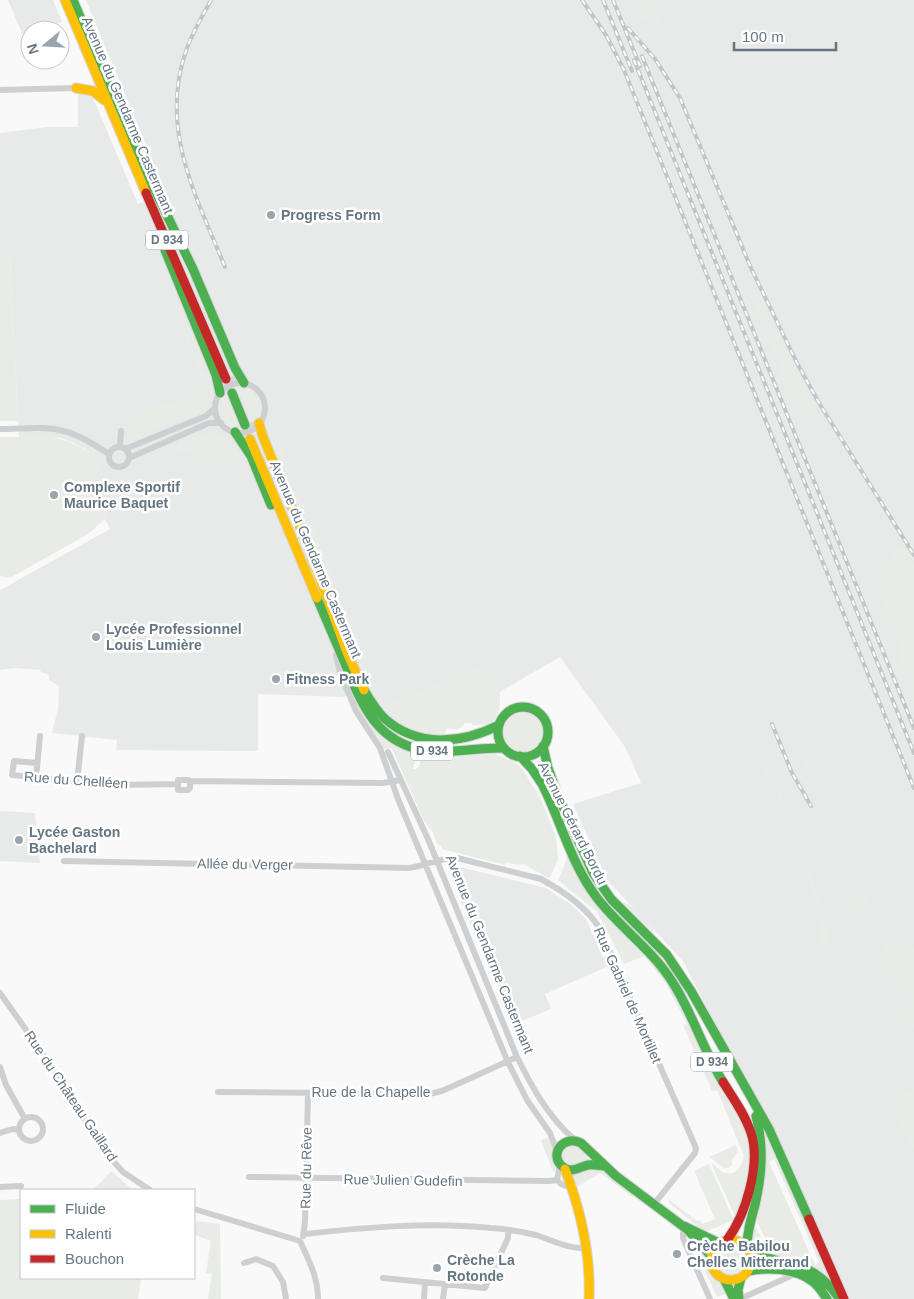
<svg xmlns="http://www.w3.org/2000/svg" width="914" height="1299" font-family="Helvetica,sans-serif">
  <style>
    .built { fill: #e8e9e9 }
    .green { fill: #e8ebe6; fill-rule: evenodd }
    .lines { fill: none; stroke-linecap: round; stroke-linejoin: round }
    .primary-tunnel { stroke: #d4d8dc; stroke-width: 10; stroke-dasharray: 10 5; stroke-linecap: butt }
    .fast-casing { stroke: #d5d6d7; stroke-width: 11 }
    .slow-casing { stroke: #d5d6d7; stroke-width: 11 }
    .jam-casing { stroke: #d5d6d7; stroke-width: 11 }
    .street { stroke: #cecfd0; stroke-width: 6 }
    .fast { stroke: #4caf50; stroke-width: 9 }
    .slow { stroke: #ffc107; stroke-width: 9 }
    .jam { stroke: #c62828; stroke-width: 9 }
    .rail-casing { stroke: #c3c5c6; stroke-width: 4 }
    .rail { stroke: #fff; stroke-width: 2; stroke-dasharray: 5.5; stroke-linecap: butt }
    .poi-dot { fill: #99a4ac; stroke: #fff; stroke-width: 2 }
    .labels { text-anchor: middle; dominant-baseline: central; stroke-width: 5; stroke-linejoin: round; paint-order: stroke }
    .shield { fill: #fff; stroke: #939fa8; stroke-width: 1 }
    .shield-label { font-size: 12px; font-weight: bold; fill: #657683 }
    .street-label { font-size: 14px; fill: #657683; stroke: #fff }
    .poi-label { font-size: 14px; font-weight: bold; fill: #657683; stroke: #fff; text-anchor: start }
  </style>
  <rect width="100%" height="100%" fill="#f9f9f9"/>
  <path class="built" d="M8,0H53L62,22L43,30H30V35L24,38Z
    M86,0H914V1299H849L732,1057L683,961L608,881L573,804L641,783L629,755L623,744L560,657L449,721L400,726L388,715L366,687L344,697L258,694V751L116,750L117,740L52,733L58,709L59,686L49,680V675L41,672L40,670L15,668L0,670V590L110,529L105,519L108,509L93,454L74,443L61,438L19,437L10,258H0V133L47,127H78V94H87L93,98L96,105L138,204L166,193Z
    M0,811L35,813L40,863L0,861Z
    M460,867L546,888L573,906L586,919L603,958L606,957L609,966L545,994L551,1009L515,1024L494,975L492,976L484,958L450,874Z"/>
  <path class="green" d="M629,0H655L660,17L659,24C645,26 633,11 629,0Z
    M10,257L18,421H0V258Z
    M816,273C822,281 825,289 821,299C813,295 809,284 806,276L807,274Z
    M752,289H758L775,329L816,406L817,411L815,415C803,416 786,389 782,378C779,369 782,358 774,352L753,301L749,295V290Z
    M179,312L210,386L205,410L131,440L128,432H125C134,404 165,406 189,398C195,395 200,391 201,384C202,371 184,339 179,325L180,322L176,314Z
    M237,388C266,386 269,427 242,429C216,431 212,396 237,388ZM239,391L252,421L242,426L229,394Z
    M271,422H273C282,434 281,448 287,462C301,499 318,536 333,573L337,590L367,658L362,660L371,680L385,704L488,663C497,668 498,678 499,688C502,708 499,729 472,725V723H464L463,726L457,730L447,728L444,735L423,734L405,727L384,709L371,691L339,616L287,475L274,438Z
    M211,433C226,435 235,446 241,459L166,452L167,450Z
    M0,437H49L68,441L93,454L107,480L108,509L105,519L88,534L10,578L0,576Z
    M900,548L906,551L914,564V700C909,690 903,678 901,667C896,642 912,639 882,625L880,617L887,589L889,572L888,563L893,552Z
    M351,695L370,722L418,752L413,769H416L419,766L422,758L425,757L494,754L516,763L521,767L539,795L556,836L558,860L550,877L548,878L524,864L519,865L506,862L505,865L442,849L441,846L438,845L432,831L424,821L393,751L391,748L383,749L377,737L361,716Z
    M503 731a20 20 0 1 1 40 0a20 20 0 1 1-40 0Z
    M810,756C816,761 817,774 811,779C804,775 804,768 804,761Z
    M767,766L782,792L783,805L779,808L772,804L779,795C773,784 760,781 764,767Z
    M805,849L829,936L835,971L832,972L829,965L822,958L825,948L819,938L821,924L812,895L805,862L799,854L800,851Z
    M567,850L571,858L669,980L747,1131L752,1161L736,1218L711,1163C715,1165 718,1168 721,1171C734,1179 742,1167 744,1156L717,1090L712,1091L683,1025L687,1024L665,982L644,956L624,964L597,912L558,880L566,862Z
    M844,883L850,884L854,888L867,892L869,903L862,919L860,920C853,911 851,900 843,890Z
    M623,902C637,908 648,922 656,935L622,904Z
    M895,933L905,936L914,947V1028L896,1022L893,1016L895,1010C903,1007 906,1003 906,995L893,984L883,982C876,965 881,943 895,933Z
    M914,1089V1149C907,1141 898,1124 895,1114C894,1107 897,1100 899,1094Z
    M763,1128L836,1285L775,1257L755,1218L763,1197L761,1196ZM774,1159L819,1262L815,1265L769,1162Z
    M547,1138L551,1139L553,1148V1157L556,1173L553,1171L541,1141L543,1139Z
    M570,1145C581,1144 584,1153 590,1161L570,1166C559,1161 559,1150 570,1145Z
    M736,1145L738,1152L732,1160V1165L729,1168H724L709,1157Z
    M709,1164L733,1219L732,1221L705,1232L669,1203L668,1199L697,1221L700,1220L702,1224L715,1219L694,1171Z
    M588,1167C606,1169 618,1182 632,1193L633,1197L600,1173L577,1187L571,1172Z
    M111,1171L133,1190H93Z
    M21,1199V1278H141L138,1299H0V1200Z
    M196,1221L220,1224L221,1299H208L212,1274L206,1273L211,1241L195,1235L194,1228Z
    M753,1221L770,1256L754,1250L751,1246Z
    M692,1239L706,1256V1265L710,1275L726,1286L730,1292L717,1297L691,1241Z
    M715 1260a16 16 0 1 1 32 0a16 16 0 1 1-32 0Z"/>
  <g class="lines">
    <path class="primary-tunnel" d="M231,377L236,391
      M249,423L255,437"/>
    <defs>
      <path id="fast" d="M73,0L151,187
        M150,180L193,269L235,368L244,383
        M165,250L216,375L220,393
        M232,393L245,425
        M235,432L251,456L271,505
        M317,598C326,619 335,640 344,661C361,703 376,744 428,751C453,754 479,747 504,748
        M364,690C370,700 376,710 384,718C417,748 462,744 499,725
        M498 732a25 25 0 1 1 50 0a25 25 0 1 1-50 0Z
        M543,746L548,768L558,796L593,873L611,899L667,955L691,991L769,1129L809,1219
        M520,756L532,769L542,784C561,821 571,864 597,898C620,928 653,950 673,983C693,1014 703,1050 723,1082
        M604,1166C599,1166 594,1164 588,1165C579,1167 571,1174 563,1167C548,1155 563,1134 581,1143L616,1176L688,1230L711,1256
        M684,1226L719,1243
        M747,1247C747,1232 751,1219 755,1205C762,1174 764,1147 756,1116
        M750,1252C789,1268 812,1259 839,1298
        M748,1271C768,1267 794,1268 812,1281C818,1285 823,1293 827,1299
        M724,1279L734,1299
        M739,1299L738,1290L741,1278"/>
      <path id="slow" d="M65,0L146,193
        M76,88L93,91L104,100
        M259,423L263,437L309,549L348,655L364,690
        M250,439L317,598
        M565,1169C581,1211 591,1253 589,1299
        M711 1260a20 20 0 1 1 40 0a20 20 0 1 1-40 0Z"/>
      <path id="jam" d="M146,193L226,379
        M723,1082C733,1098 745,1114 751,1133C761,1163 746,1215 727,1240
        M809,1219L844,1299"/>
    </defs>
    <use href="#fast" class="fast-casing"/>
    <use href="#slow" class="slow-casing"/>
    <use href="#jam" class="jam-casing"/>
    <path class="street" d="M0,90L76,88
      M215 408a25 25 0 1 1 50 0a25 25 0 1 1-50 0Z
      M0,429C22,429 46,425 67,432C82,436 96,446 109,454
      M109 457a10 10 0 1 1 20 0a10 10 0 1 1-20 0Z
      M120,447L121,431
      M125,449L206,416L215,408
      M129,458L209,423H221
      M336,655L340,673L356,711L380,748L398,799L507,1060L527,1100L550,1133L557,1151
      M388,752L428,839L517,1057C532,1087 548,1117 574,1139
      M37,763L14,761L12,775L115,785L178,784V780H188L190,781V788L188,790H178V784
      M36,778L40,736
      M190,781L383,783L401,780
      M77,782L82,736
      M64,861L409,868C426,866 441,857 457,858L541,879C563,891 587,907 600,929L696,1148L695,1153L654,1204
      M0,993L46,1058L90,1128L113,1161L123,1172L150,1190
      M0,1067L6,1085L25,1119
      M218,1092L429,1094L442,1091L517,1057
      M19 1129a12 12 0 1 1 24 0a12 12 0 1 1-24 0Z
      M0,1133L13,1129L19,1130
      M249,1177L548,1181L557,1180
      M557,1180L561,1184L573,1189
      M557,1180L560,1165
      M0,1187L21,1186
      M194,1209L300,1241C309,1261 318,1277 318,1299
      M686,1231L683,1233V1238L710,1299
      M305,1234C367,1227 429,1222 491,1228C505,1229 521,1231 536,1235C552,1240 570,1250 587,1248
      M303,1236L305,1222L308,1093
      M244,1263L256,1259L273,1266L283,1282L286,1299
      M383,1278L485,1288L508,1238V1230
      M424,1299L425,1282
      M443,1299L445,1284
      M740,1299L795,1274"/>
    <use href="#fast" class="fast"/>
    <use href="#slow" class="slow"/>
    <use href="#jam" class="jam"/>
    <defs>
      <path id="rail" d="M211,0C202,17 192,33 186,51C159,129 196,196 225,267
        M582,0L606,35L624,70L914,788
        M603,0L632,71
        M613,0L640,66
        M628,28L655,59L680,98L751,268L797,363L819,403L914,555
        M642,56L914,728
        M634,60L914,753
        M772,724L792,773L811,806"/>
    </defs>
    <use href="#rail" class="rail-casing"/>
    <use href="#rail" class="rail"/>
  </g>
  <g class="poi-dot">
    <circle cx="271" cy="215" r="5"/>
    <circle cx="54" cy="495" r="5"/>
    <circle cx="96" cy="637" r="5"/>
    <circle cx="276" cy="679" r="5"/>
    <circle cx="19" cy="840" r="5"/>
    <circle cx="677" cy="1254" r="5"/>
    <circle cx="437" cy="1268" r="5"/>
  </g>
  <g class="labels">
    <g class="shield">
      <rect x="146" y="230.5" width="42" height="19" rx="4"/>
      <rect x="411" y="741.5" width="42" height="19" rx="4"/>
      <rect x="691" y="1052.5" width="42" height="19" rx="4"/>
    </g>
    <g class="shield-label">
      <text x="167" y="240">D 934</text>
      <text x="432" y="751">D 934</text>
      <text x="712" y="1062">D 934</text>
    </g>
    <g class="street-label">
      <text transform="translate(128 115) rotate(67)">Avenue du Gendarme Castermant</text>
      <text transform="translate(316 559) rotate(67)">Avenue du Gendarme Castermant</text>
      <text transform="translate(76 780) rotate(4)">Rue du Chelléen</text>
      <text transform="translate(573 823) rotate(63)">Avenue Gérard Bordu</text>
      <text transform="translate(245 864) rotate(1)">Allée du Verger</text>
      <text transform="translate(490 954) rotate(68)">Avenue du Gendarme Castermant</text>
      <text transform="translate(628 995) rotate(66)">Rue Gabriel de Mortillet</text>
      <text x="371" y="1092">Rue de la Chapelle</text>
      <text transform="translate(71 1096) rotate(56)">Rue du Château Gaillard</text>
      <text transform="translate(306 1168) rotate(-89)">Rue du Rêve</text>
      <text transform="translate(403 1180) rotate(1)">Rue Julien Gudefin</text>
    </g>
    <g class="poi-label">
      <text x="281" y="215">Progress Form</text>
      <text x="64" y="487">Complexe Sportif<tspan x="64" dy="16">Maurice Baquet</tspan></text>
      <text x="106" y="629">Lycée Professionnel<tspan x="106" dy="16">Louis Lumière</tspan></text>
      <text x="286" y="679">Fitness Park</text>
      <text x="29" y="832">Lycée Gaston<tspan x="29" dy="16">Bachelard</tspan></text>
      <text x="687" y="1246">Crèche Babilou<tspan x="687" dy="16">Chelles Mitterrand</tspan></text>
      <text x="447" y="1260">Crèche La<tspan x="447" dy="16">Rotonde</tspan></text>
    </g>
  </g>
  <rect x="20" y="1189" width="175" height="90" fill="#ffffff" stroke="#c1c8cd"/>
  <rect x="30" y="1205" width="25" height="8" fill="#4caf50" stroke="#c1c8cd"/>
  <text x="65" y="1214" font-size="15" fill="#657683">Fluide</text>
  <rect x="30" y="1230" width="25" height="8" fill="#ffc107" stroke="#c1c8cd"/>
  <text x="65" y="1239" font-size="15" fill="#657683">Ralenti</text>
  <rect x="30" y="1255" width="25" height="8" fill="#c62828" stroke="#c1c8cd"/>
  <text x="65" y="1264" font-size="15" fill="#657683">Bouchon</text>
  <g transform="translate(45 45) rotate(252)"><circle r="24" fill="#ffffff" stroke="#c1c8cd"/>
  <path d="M0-4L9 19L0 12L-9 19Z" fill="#99a4ac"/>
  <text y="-8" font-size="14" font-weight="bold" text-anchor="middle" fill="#657683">N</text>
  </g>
  <path d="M734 42v8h102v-8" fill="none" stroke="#657683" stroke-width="2.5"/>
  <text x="742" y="42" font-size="15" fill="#657683" stroke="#ffffff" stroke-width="4" paint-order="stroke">100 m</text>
</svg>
